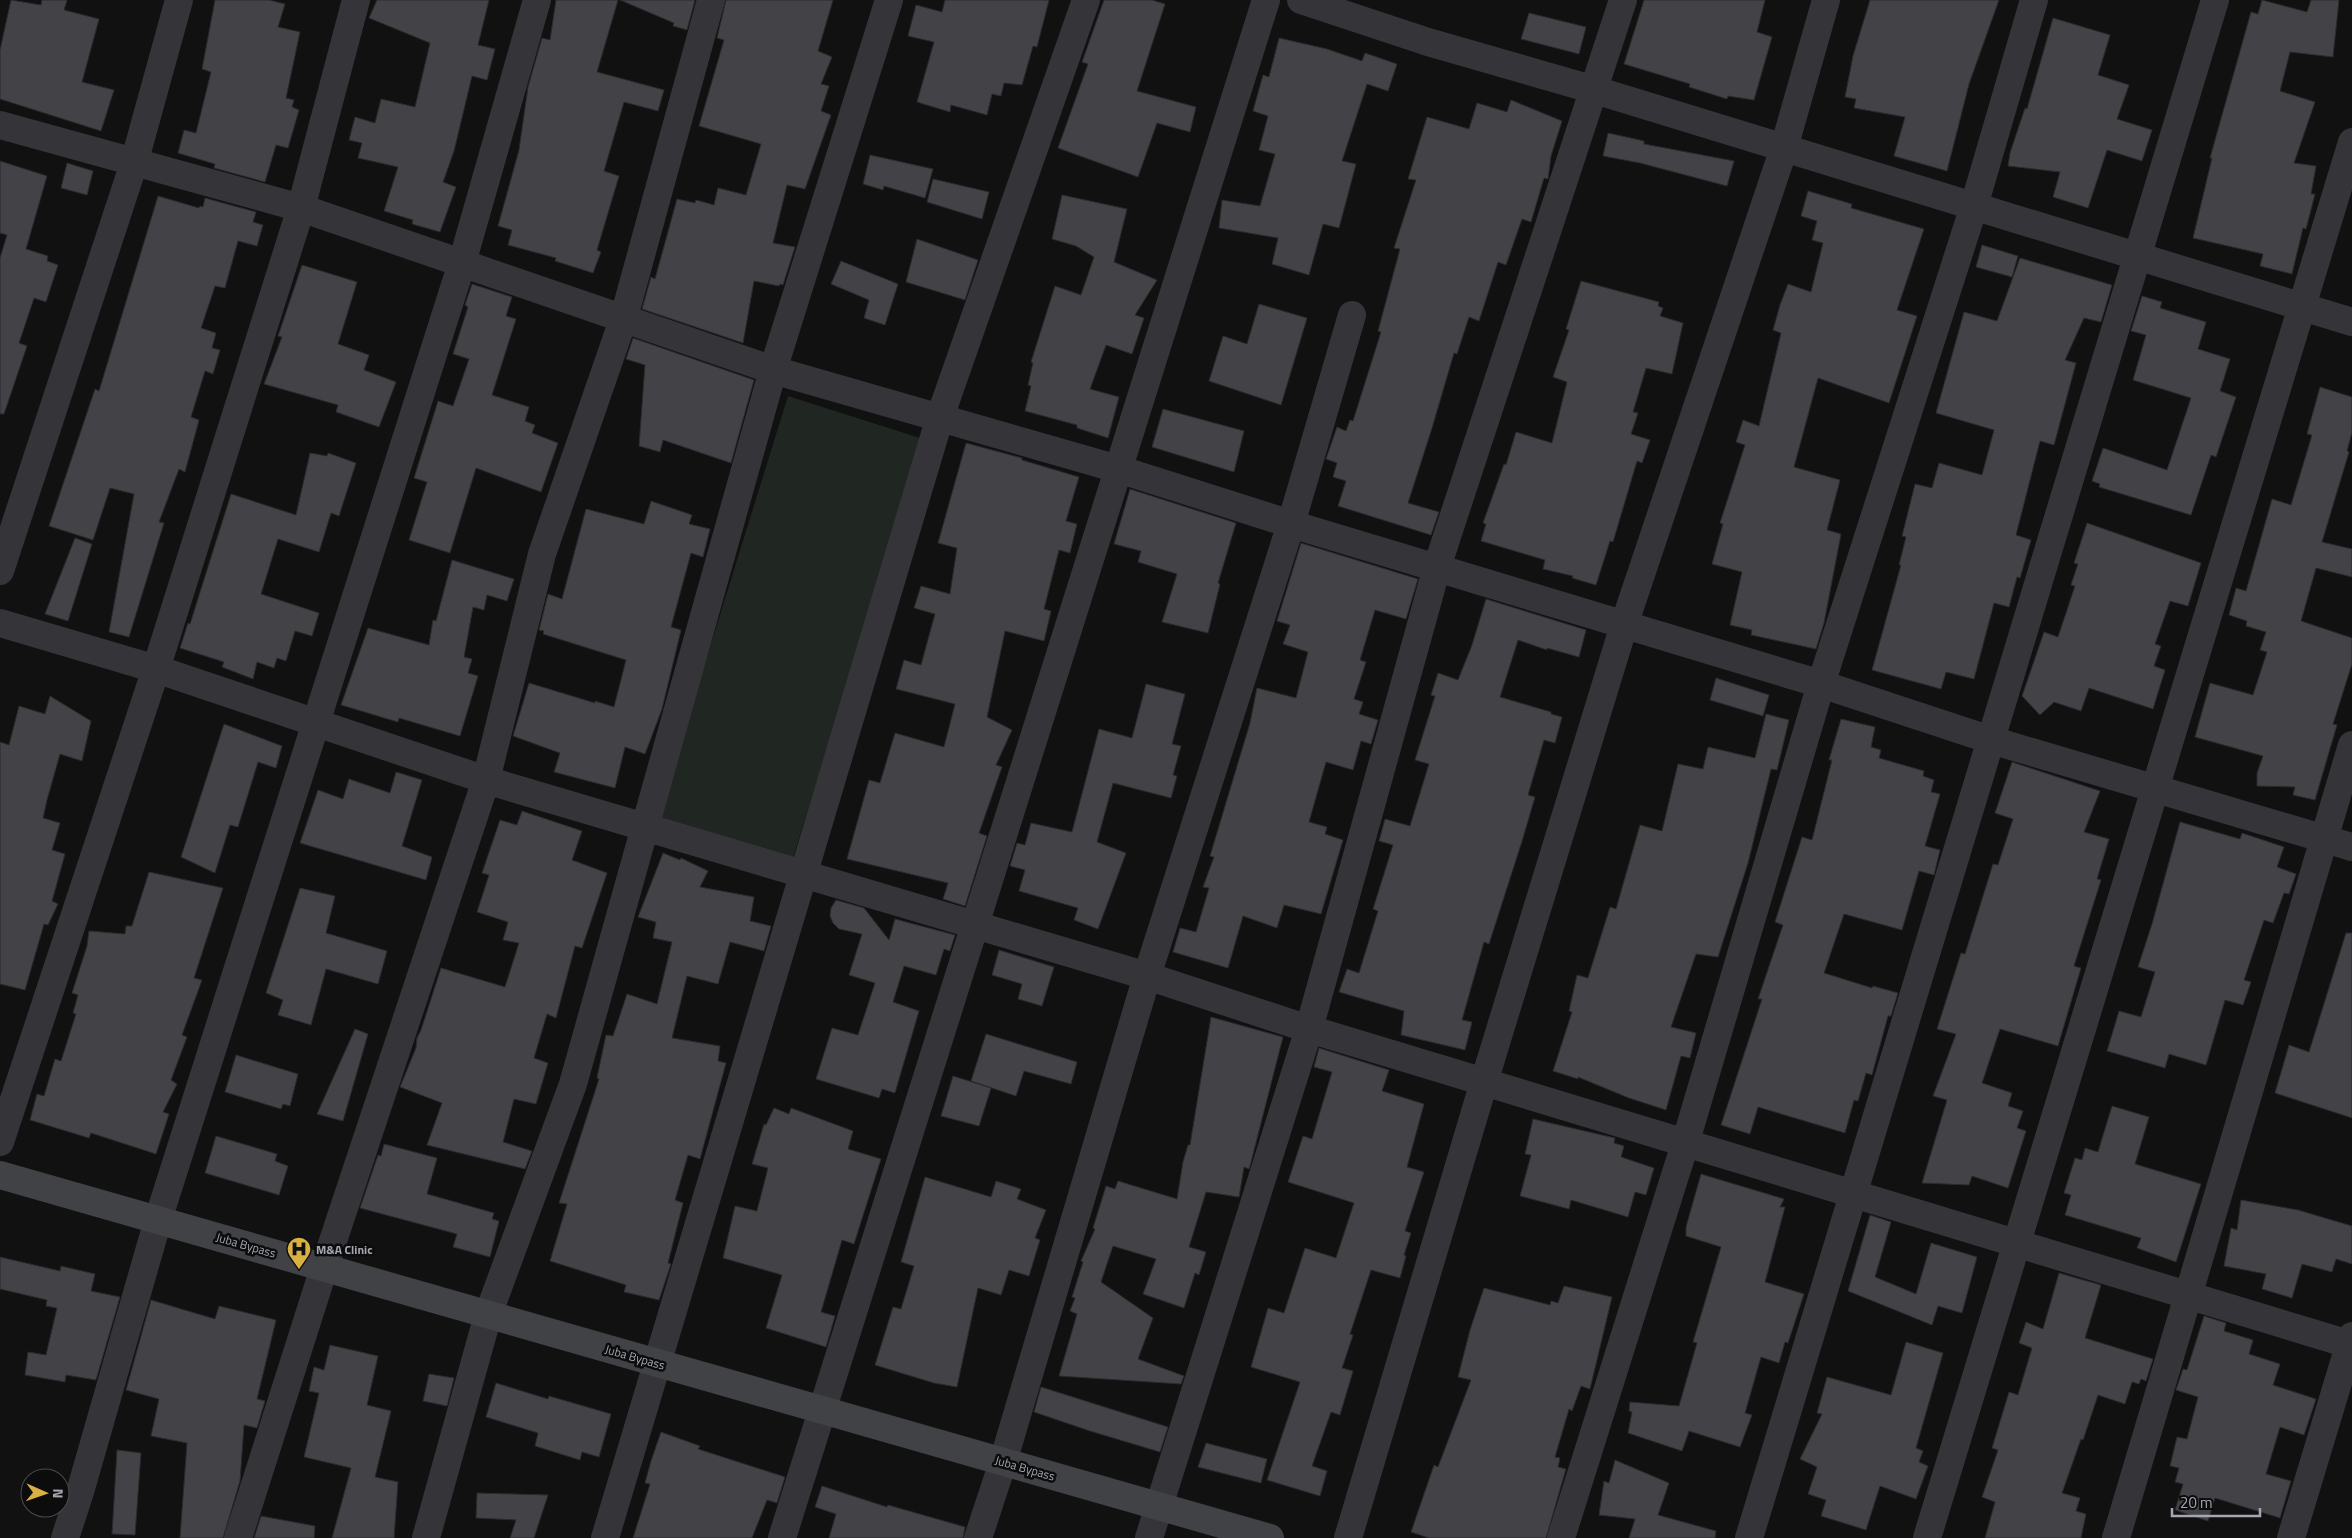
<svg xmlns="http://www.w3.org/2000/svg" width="2352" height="1538" font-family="'Titillium Web',sans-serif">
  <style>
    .green { fill: #202621 }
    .building { fill: #434347; stroke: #2b2b2e }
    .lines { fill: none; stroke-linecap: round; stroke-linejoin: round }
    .street { stroke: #353539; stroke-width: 28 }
    .secondary { stroke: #414246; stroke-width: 28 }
    .labels { text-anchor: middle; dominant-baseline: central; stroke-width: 5; stroke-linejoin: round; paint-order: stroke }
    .street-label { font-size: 12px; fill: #a4a7b1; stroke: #0c0c0d }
    .poi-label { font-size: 12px; font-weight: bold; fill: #a4a7b1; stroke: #0c0c0d; text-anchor: start }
  </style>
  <rect width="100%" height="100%" fill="#111112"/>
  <path class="green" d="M788,396L923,439L791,864L656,821Z"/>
  <path class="building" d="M11,0L41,5L42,0H67L64,10L99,19L82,82L114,90L101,131L0,99V50Z
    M215,0H269L285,4L278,27L300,32L286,98L294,100L292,107L299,110L288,148L276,145L265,182L214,168L215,164L178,153L184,130L196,133L211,72L202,69Z
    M377,0H489L478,45L495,49L487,80L472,76L454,151L443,182L456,187L440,232L412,224L413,220L384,211L398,167L358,158L362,143L349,140L355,117L375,123L381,99L415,107L430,43L369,18Z
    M556,0H618L597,72L664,90L658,111L624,102L604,171L619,176L597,250L601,252L593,273L555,261L556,258L508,245L512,230L498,226L519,150L528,87L542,38L550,40Z
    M620,0H695L687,30L673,26L674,23Z
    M726,0H833L818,51L832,57L821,84L829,86L821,111L831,115L805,189L787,185L773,243L795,247L783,285L780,284L779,286L754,281L743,343L642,309L651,277L655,279L677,199L695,203L696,200L714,205L718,188L746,195L761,144L699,126L724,40L717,38Z
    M945,0H1049L1037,47L1033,46L1022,85L1004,83L1001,96L992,94L987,115L951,105L950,112L917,102L934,42L908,36L916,5L942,12Z
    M1104,0H1152L1165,4L1137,91L1196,107L1190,132L1157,123L1138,177L1058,148L1088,64L1082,62Z
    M1644,0H1765L1757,32L1772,37L1754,100L1728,96L1727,99L1689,87L1690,84L1624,64Z
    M1870,0H1999L1969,84L1947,171L1894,156L1905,117L1854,108L1856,99L1845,97L1853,56Z
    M2262,0L2307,12L2311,0H2339L2333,57L2290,52L2280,91L2315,102L2294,163L2316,166L2311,194H2315L2306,229L2303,228L2292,274L2260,266L2263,254L2193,238L2212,158H2210L2251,12L2258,14Z
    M1529,13L1586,27L1579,54L1521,39Z
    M2053,18L2110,35L2098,75L2129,85L2117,119L2152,130L2142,161L2107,150L2088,208L2053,197L2060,172L2008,166L2010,153L2025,108L2027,109Z
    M1279,38L1327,49L1362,61L1365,53L1397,64L1388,91L1367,84L1342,161L1356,164L1339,228L1323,224L1309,275L1272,264L1278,238L1219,228L1222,200L1260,206L1275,154L1259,150L1268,116L1253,111L1263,75L1269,77Z
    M1511,100L1562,121L1551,156L1548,179L1544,178L1531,222L1522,219L1506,265L1498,262L1479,321L1469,317L1457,354L1454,353L1432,428L1408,503L1439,512L1431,535L1338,506L1346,481L1333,477L1337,463L1326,459L1337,427L1346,431L1350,420L1353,421L1381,332L1378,331L1400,249L1394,248L1416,180L1408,179L1427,117L1469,129L1477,103L1507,112Z
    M1608,133L1644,141V144L1734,161L1727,186L1640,163L1603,156Z
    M870,155L933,169L925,198L884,186L883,190L863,184Z
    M0,161L47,176L26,249L48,256L47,261L58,265L46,302L34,298L19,343L27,346L4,414H0V258L7,235L0,233Z
    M67,163L93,171L87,195L61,188Z
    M933,179L989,192L982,219L927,202Z
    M1808,191L1852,204L1851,208L1924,229L1897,310L1917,316L1889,403L1818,378L1794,467L1840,480L1827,530L1841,534L1824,623L1816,649L1751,635L1752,630L1730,625L1742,572L1712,564L1723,524L1720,523L1745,445L1736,442L1743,420L1759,426L1781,333L1773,330L1780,305L1788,284L1811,292L1823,243L1812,240L1817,221L1801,216Z
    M1062,195L1127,209L1114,262L1157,280L1135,315L1144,318L1132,354L1106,345L1090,389L1119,397L1108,438L1077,428V425L1025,411L1031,386L1028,385L1033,363L1031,362L1055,286L1081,295L1094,257L1076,246L1052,239Z
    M158,196L199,208L200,206L203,207L205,198L256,212L253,222L263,225L257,246L238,241L225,288L215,286L201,328L216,333L212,348L220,350L213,374L205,371L191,417L199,420L185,472L179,469L159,522L164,523L129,637L109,632L134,494L110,488L93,540L49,526L95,389L99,391Z
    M917,239L978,260L965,300L906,282Z
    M1982,245L2018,256L2012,277L1976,267Z
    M2020,258L2112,285L2101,322L2084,318L2065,360L2076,363L2054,445L2040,441L2016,535L2031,540L2020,578L2017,577L2009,607L1994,603L1974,679L1946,672L1941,689L1872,670L1901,565H1899L1906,537L1902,536L1915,484L1932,488L1939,463L1982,475L1994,430L1936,413L1964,312L1997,321Z
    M841,261L898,284L885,325L864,318L869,300L831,284Z
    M302,265L357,282L338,344L369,355L364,370L396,382L379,427L336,412L338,405L264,384L282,337L278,336Z
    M1581,281L1659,302L1658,306L1663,308L1660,316L1683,323L1672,374L1646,368L1633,412L1638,413L1631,434L1650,440L1642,463L1637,461L1613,542L1610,541L1596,585L1572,578L1573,576L1543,569L1545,560L1481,541L1486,524L1483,523L1504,464L1506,465L1516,432L1552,443L1567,382L1553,377L1569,330L1566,329Z
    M472,284L512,297L506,316L516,319L492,395L529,407L525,421L535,425L532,433L558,443L541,492L476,468L450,553L409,540L427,482L414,478L438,401L453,406L469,359L453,354L468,307L465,305Z
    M2142,296L2162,302L2160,308L2206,322L2198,349L2230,359L2220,391L2236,397L2216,457L2211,455L2191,515L2099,487L2100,484L2092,481L2103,448L2167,470L2191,398L2133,380L2146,335L2131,331Z
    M1259,304L1307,318L1281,405L1209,381L1223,336L1247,344Z
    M633,338L754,380L731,463L663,440L660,452L639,446L645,365L626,359Z
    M2320,387L2352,397V432L2347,451L2349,452L2322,542L2352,549V577L2316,568L2301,621L2352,638V664L2333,724L2337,725L2315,800L2293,795L2295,787L2257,786V773L2263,756L2195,737L2210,683L2253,695L2267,652L2260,650L2266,632L2246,626L2247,621L2229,615L2236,588L2246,591L2272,499L2291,505L2312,435L2307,434Z
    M1163,409L1244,431L1234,472L1152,447Z
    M966,443L1022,458V460L1079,477L1066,521L1077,524L1070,553L1059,550L1044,609L1051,611L1044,641L1005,631L987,717L1012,730L996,765L1002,767L979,833L987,836L965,906L943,899L948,883L847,859L869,780L880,783L895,733L944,747L955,704L896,689L904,660L921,665L935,614L914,608L921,586L950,594L957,548L938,543Z
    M310,453L327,456L328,453L356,463L339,516L331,513L319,552L278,539L261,594L319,613L312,636L295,631L286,661L277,658L274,668L257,662L253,679L222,667L224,662L180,648L188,623L190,624L231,494L296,515Z
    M1130,489L1236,523L1218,583L1220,584L1208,633L1162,622L1177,574L1138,562L1141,551L1114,544Z
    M651,501L692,515L689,524L710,529L703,557L691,553L671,627L681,630L662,709L645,754L625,747L615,788L554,772L560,753L513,736L529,683L595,703V701L614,707L626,660L543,634L544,631L539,630L548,594L562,599L586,509L644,524Z
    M2087,523L2201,563L2188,606L2170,601L2155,644L2161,646L2154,666L2165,670L2153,709L2089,688L2081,711L2054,702L2040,715L2022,696L2044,632L2058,637L2075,586L2071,585L2078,564L2074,563Z
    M75,538L92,544L68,621L45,614Z
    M1301,543L1418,579L1406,619L1375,610L1360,660L1366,662L1354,699L1363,702L1359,714L1378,720L1371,744L1361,741L1353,770L1326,762L1309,822L1327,827L1325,834L1343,840L1321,914L1284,905L1277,928L1243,916L1228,968L1173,952L1180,928L1196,932L1209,888L1203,887L1214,857L1210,856L1250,723L1257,688L1296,698L1308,652L1283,644L1290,625L1277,621Z
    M452,560L514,579L507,601L487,595L484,610L473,607L464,657L472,659L468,673L478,676L460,736L399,718L398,722L341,705L368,628L429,645L433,620L436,621Z
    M1486,599L1586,630L1579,657L1547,648V650L1518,640L1500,697L1551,712V714L1562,717L1555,743L1544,740L1528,795L1535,797L1523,838L1489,944L1484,942L1462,1020L1472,1022L1465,1050L1401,1035L1404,1011L1339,992L1347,969L1359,973L1378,911L1373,909L1393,845L1379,841L1385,819L1410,826L1429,764L1415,760L1435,696L1431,695L1438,673L1458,680L1472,645Z
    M1716,678L1769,695L1763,716L1710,700Z
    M1146,684L1185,694L1172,744L1181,746L1173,775L1177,776L1171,798L1113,783L1097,842L1126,853L1098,929L1074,920L1078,908L1019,891L1025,870L1010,866L1017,843L1025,845L1031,823L1072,832L1099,729L1132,738Z
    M50,696L91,721L82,761L60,754L47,800L43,818L60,823L52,850L65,854L52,901L58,904L48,925L44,924L25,990L0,984V742L9,745L19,706L45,714Z
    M1766,714L1789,720L1777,770L1771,769L1748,863L1718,957L1696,954L1671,1027L1696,1033L1690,1058L1681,1056L1666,1110L1629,1098L1578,1077V1079L1553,1071L1572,1012L1569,1011L1577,975L1588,978L1610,907L1616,909L1640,825L1662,831L1678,764L1703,769L1708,747L1755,758Z
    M1841,719L1875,727L1871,747L1881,750L1879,758L1924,771L1923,776L1934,780L1931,792L1940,794L1925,846L1940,850L1934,875L1919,871L1902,930L1844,914L1824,973L1872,988L1873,986L1898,993L1891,1016H1888L1872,1075L1866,1073L1858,1101L1854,1100L1845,1133L1758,1107L1750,1134L1721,1125L1762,999H1758L1783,925L1775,922L1802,837L1812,840L1832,760H1829Z
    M224,724L282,746L276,768L258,762L238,827L230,825L215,873L181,857Z
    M2012,762L2100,791L2084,832L2109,839L2097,879L2101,880L2074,966L2081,968L2058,1046L2000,1029L1982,1083L2012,1093L2008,1106L2023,1111L2017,1128L2026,1131L2008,1188L1972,1176L1969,1185L1922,1183L1947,1100L1933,1096L1956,1034L1937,1029L1961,953L1965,954L1993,864L1998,865L2013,819L1995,813Z
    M396,772L422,780L402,846L432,857L426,880L300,843L318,790L343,799L349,779L390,793Z
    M522,811L582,831L572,860L607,873L582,948L575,946L556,1018L547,1014L534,1058L548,1063L536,1104L514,1099L503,1142L532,1151L525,1169L427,1145L442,1103L400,1087L416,1048L417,1038L421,1030L441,968L505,987L519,943L503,940L508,922L477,912L489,875L482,873L500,820L517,825Z
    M2180,822L2240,839L2242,833L2284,847L2277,867L2296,874L2289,894L2284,893L2273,923L2264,920L2244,980L2251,982L2243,1005L2225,1000L2206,1065L2169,1054L2165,1068L2107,1051L2119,1011L2141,1017L2155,972L2138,967L2152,924Z
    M663,853L680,860L681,858L708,871L700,887L754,897L750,921L771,926L764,951L730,942L718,984L687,976L672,1038L720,1046L718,1061L726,1063L700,1159L688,1155L675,1200L683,1203L668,1263L671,1264L659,1300L624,1292L626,1285L550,1261L567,1204L559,1203L599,1079L597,1078L606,1035L613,1036L627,994L657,1004L672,942L653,938L656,922L638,917Z
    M149,872L223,888L194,978L202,980L182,1035L187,1037L171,1080L177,1084L163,1112L169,1114L156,1154L91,1133L89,1138L30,1120L37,1094L44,1096L55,1059L61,1061L76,1014L73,1013L78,995L72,993L87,946L89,931L125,934L126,926H132Z
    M300,888L335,896L326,933L387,951L378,984L326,969L311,1025L278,1015L283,1000L266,993Z
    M836,900L864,908L889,940L895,919L955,935L950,951L944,949L936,975L904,966L893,1002L919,1011L895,1093L882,1089L879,1098L816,1079L832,1028L858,1035L875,983L849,975L862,934L839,929L833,923L830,916L831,908Z
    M2346,933H2352V1118L2275,1093L2289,1045L2309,1052Z
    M999,950L1054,967L1042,1006L1018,999L1022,984L992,975Z
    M1211,1017L1283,1037L1250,1166L1249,1169L1244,1167L1239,1197L1206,1192L1189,1247L1206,1252L1199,1275L1195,1273L1184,1308L1143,1294L1156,1259L1113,1246L1101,1282L1153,1318L1138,1359L1184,1376L1181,1384L1059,1376L1077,1314L1070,1311L1075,1298L1072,1297L1083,1262L1081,1261L1095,1229L1093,1228L1106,1186L1115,1189L1118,1181L1177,1199L1183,1162L1188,1145H1190Z
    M355,1029L368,1034L343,1121L317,1114Z
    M986,1034L1077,1062L1071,1084L1024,1071L1016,1096L971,1081Z
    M1319,1048L1389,1070L1382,1091L1424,1104L1407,1167L1424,1172L1405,1231L1411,1233L1404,1255L1406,1256L1400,1278L1371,1270L1350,1334L1353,1335L1342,1368L1353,1371L1340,1415L1331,1412L1312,1466L1327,1471L1320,1496L1267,1480L1300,1382L1251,1367L1268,1308L1284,1313L1305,1248L1336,1258L1354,1203L1288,1182L1303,1136L1312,1139L1332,1072L1314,1067Z
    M236,1055L298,1074L290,1106L283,1104L281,1109L225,1092Z
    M953,1076L991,1088L979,1126L941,1116Z
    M2112,1106L2149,1117L2135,1164L2201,1184L2176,1262L2137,1248L2141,1238L2065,1215L2071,1195L2064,1193L2075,1158L2082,1160L2085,1148L2098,1152Z
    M774,1108L789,1114L791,1108L853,1131L848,1149L881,1159L854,1244L842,1240L821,1312L835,1316L826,1347L766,1328L782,1275L723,1258L735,1206L757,1211L768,1168L752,1164L764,1124L766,1125Z
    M1533,1119L1615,1138L1614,1143L1624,1146L1621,1157L1654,1168L1646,1195L1635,1192L1628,1217L1571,1200L1569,1209L1520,1196L1531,1155L1525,1154Z
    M216,1136L277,1154L275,1161L288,1166L279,1195L205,1173Z
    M384,1144L437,1158L427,1194L494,1213L492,1219L499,1221L490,1257L453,1247L457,1234L360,1208L378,1155L381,1156Z
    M1701,1174L1784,1199L1780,1207H1785L1765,1282L1804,1294L1788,1343L1785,1342L1779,1363L1761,1357L1745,1413L1752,1415L1740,1447L1689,1431L1682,1451L1628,1433L1632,1412L1629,1411L1630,1402L1679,1406L1697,1343L1693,1342L1721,1247L1686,1236V1227Z
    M925,1177L991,1197L996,1181L1021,1189L1017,1199L1046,1210L1035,1238L1040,1240L1029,1276L1009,1270L1001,1295L978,1288L957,1387L934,1383L875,1365L893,1307L901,1309L914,1266L901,1262Z
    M2241,1200L2298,1210L2352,1226V1264L2336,1259L2332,1272L2302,1264L2292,1298L2262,1289L2266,1274L2224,1266L2231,1228L2237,1230Z
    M1870,1215L1891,1222L1875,1277L1916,1294L1931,1243L1977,1257L1962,1313L1938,1306L1932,1325L1848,1291Z
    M0,1257L60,1271L61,1266L95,1274L91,1291L120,1297L96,1380L66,1375L65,1382L25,1375L28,1352L46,1355L57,1308L46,1306L47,1300L0,1289Z
    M2059,1273L2101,1285L2085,1338L2153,1359L2146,1381L2141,1379L2139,1384L2132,1382L2125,1404L2098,1395L2083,1440L2081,1439L2062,1493L2080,1498L2076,1511L2086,1514L2081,1538H1985L1995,1502L1982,1497L1998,1450L1992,1448L2009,1392L2018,1395L2032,1348L2019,1343L2026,1322L2043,1329Z
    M1564,1286L1612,1297L1590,1389L1581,1386L1572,1411L1569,1409L1555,1457L1560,1458L1558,1467L1566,1469L1546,1538H1429L1411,1532L1434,1465L1438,1467L1471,1380L1458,1377L1470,1330L1484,1288L1550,1305L1551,1301L1558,1303Z
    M151,1300L215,1319L219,1306L276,1320L257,1399L265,1401L257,1428L244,1425L240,1481L223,1538H180L187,1443L151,1436L159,1399L126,1390Z
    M2204,1316L2226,1323L2224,1331L2253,1340L2249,1354L2280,1364L2273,1385L2316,1399L2304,1435L2280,1427L2266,1474L2291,1481L2280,1518L2215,1498L2208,1521L2175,1510L2183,1484L2175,1482L2179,1468L2170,1466L2177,1437L2187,1439L2198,1397L2176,1390L2183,1369L2187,1370Z
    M1906,1342L1943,1353L1916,1448L1923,1451L1919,1462L1928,1466L1916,1499L1880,1486L1866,1530L1821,1516L1826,1500L1808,1494L1817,1467L1800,1459L1822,1414L1817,1413L1827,1377L1891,1395Z
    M330,1345L378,1356L367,1405L391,1411L375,1477L398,1482L394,1538H332L351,1468L304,1457L319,1393L309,1391L314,1367L324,1370Z
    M429,1374L454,1378L447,1406L423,1401Z
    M496,1383L548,1399L549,1396L611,1414L599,1457L582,1452L580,1460L535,1446L538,1433L486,1417Z
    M1041,1387L1168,1427L1160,1452L1090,1431L1034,1412Z
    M661,1432L700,1446L698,1449L785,1477L777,1503L767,1500L752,1538H633L650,1484L645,1483L651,1461Z
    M1206,1443L1267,1459L1261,1483L1198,1467Z
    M117,1450L141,1453L135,1535L112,1534Z
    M1615,1460L1669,1483L1658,1515L1716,1531L1715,1538H1629L1635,1519L1599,1515L1604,1481L1609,1483Z
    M822,1486L887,1507L888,1505L965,1527L963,1538H829L836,1514L815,1507Z
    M477,1493L548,1495L534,1538H510L516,1520L476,1518Z
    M261,1516L315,1526L314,1538H254Z"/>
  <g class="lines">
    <path class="street" d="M1301,0L1428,42L1595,90L2352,322
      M0,125L301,208L773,370L1118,469L1291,524L1821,684L1991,740L2352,847
      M0,571L134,163L179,0
      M0,623L156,669L486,780L1147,976L1309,1029L2352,1345
      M0,1142L156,669L301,208L356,0
      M65,1538L80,1492L158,1220L462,263L537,0
      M238,1538L324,1268L486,780L542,554L624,317L711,0
      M426,1538L488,1315L573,1084L773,370L889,0
      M605,1538L940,417L1086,0
      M782,1538L1266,0
      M978,1538L1003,1462L1147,976L1291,524L1352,315
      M1149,1538L1309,1029L1437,567L1623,0
      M1348,1538L1484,1082L1624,625L1784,148L1826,0
      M1561,1538L1685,1144L1821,684L1974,206L2034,0
      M1749,1538L2215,0
      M1927,1538L2352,142
      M2116,1538L2352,745
      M2291,1538L2352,1336"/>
    <path class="secondary" d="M0,1175L1270,1538"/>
  </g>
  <defs>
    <symbol id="hospital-pin" viewBox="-11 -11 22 30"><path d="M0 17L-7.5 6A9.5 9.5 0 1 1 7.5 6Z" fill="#d9b042" stroke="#0c0c0d"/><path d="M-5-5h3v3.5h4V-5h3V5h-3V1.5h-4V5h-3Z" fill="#111"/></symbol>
  </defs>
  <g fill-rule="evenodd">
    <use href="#hospital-pin" x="285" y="1235" width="28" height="38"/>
  </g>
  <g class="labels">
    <g class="street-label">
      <text transform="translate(246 1245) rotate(16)">Juba Bypass</text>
      <text transform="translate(635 1357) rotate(16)">Juba Bypass</text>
      <text transform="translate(1025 1468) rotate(16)">Juba Bypass</text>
    </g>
    <g class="poi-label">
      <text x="316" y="1249">M&amp;A Clinic</text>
    </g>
  </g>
  <g transform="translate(45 1493) rotate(92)"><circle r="24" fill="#0c0c0d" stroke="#494a4f"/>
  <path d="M0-4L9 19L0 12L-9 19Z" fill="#d9b042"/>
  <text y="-8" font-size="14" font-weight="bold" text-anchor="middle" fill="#a4a7b1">N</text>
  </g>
  <path d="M2172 1508v8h88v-8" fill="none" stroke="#a4a7b1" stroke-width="2.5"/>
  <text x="2180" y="1508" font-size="15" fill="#a4a7b1" stroke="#0c0c0d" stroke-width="4" paint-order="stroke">20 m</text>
</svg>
